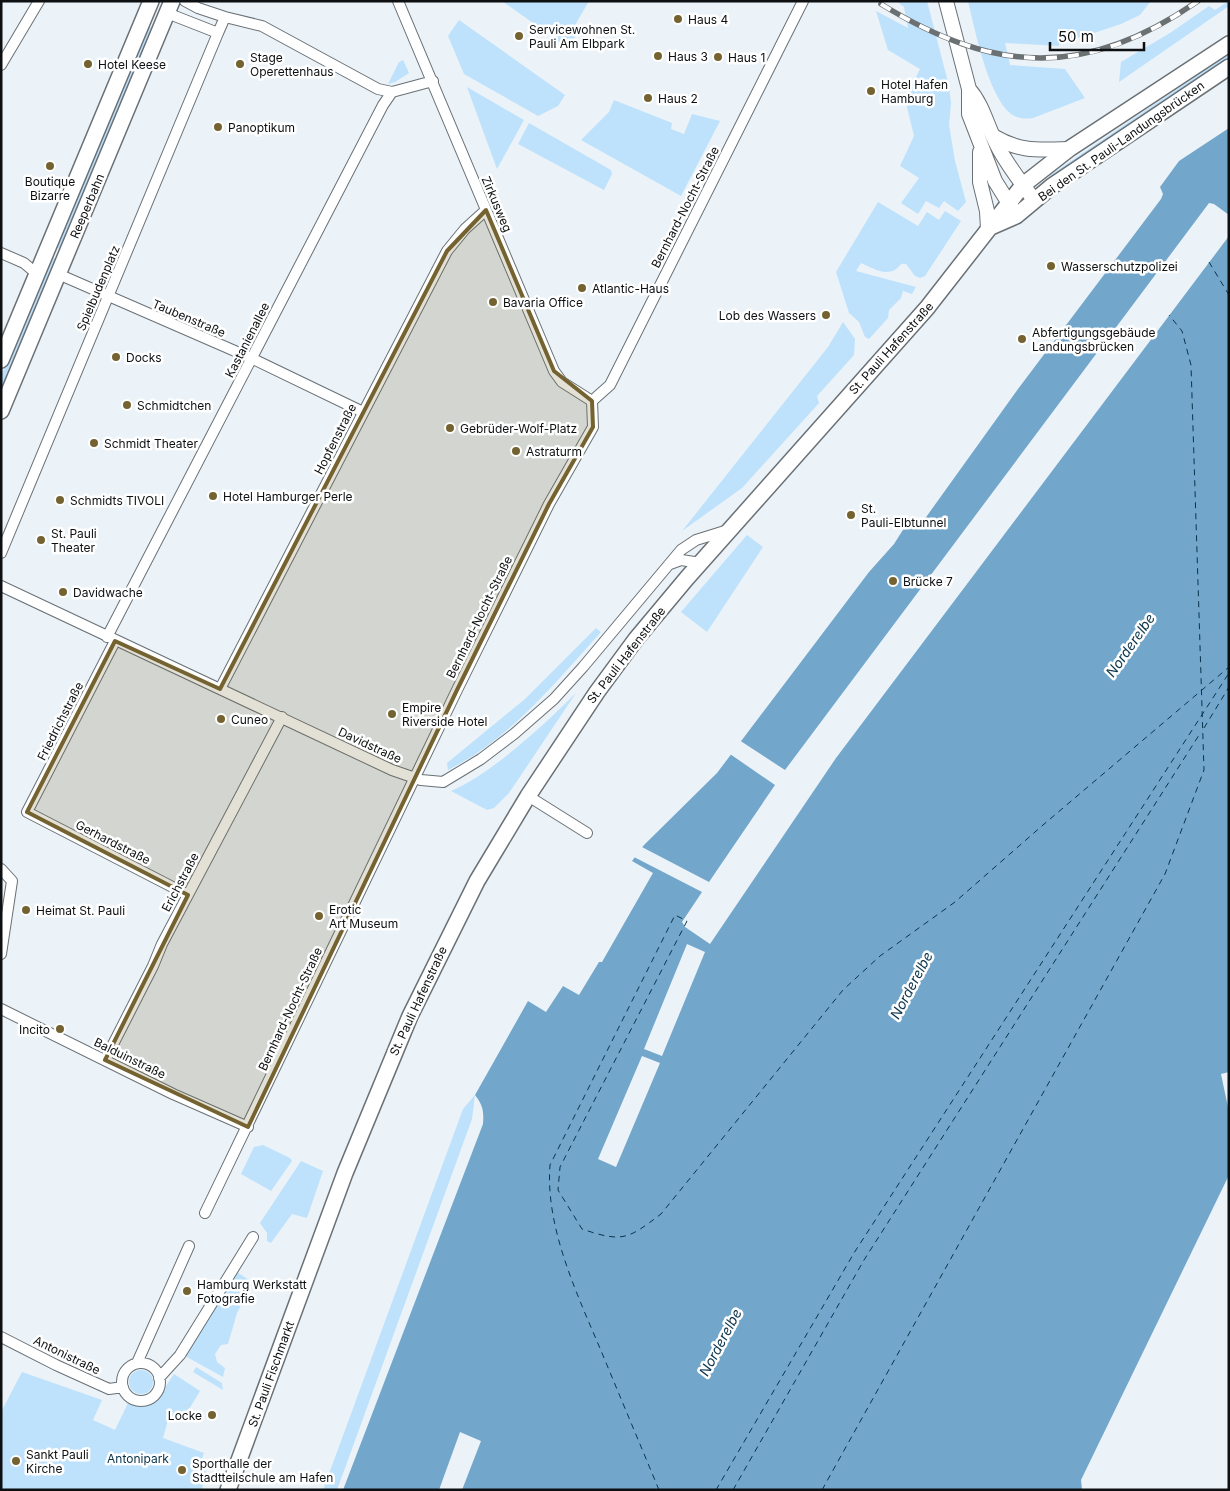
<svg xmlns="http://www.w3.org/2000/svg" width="1230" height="1491" font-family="Inter,sans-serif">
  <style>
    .green { fill: #bee1fc }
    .water { fill: #73a6cb }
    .pier { fill: #ebf3f8 }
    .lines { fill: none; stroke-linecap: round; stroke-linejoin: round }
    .ferry { stroke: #09344d; stroke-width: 1; stroke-dasharray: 6 5; stroke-linecap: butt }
    .minor-casing { stroke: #6a7176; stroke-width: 12 }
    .tertiary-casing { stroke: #6a7176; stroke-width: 16 }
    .secondary-casing { stroke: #6a7176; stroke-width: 18 }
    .minor { stroke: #fff; stroke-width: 10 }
    .tertiary { stroke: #fff; stroke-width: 14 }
    .secondary { stroke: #fff; stroke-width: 15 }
    .rail-casing { stroke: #6b7073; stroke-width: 5.5 }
    .rail { stroke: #fff; stroke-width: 4; stroke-dasharray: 11; stroke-linecap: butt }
    .marked { fill: #746230; fill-opacity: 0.2; stroke: #746230; stroke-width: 4; stroke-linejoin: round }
    .poi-dot { fill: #746230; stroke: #fff; stroke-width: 2 }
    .labels { text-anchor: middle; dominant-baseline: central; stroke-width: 5; stroke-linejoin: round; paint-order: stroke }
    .poi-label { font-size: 12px; fill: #0d0f11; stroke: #fff; text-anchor: start }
    .street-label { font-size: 12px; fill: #0d0f11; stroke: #fff }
    .park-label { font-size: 12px; fill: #06314a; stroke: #fff }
    .water-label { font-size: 14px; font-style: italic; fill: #09344d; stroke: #fff }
  </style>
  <rect width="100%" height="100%" fill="#ebf3f8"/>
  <path class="green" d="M502,1H589L571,32L576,36L567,47Z
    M896,1H927L949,86L951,103L949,125L955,161L966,202L958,211L944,201L939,208L926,201L918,214L901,203L919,178L900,166L914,136L905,99L920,69L888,50L876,11L908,28L904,7Z
    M968,1H1151L1140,15L1121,24L1082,37L1059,40V46L1005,43L1010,65L1065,69L1085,98L1033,118C1025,119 1018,119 1011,114C988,96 975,30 968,1Z
    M1229,1V6L1119,82L1121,62L1170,33L1209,6L1215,10Z
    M459,20L565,95L558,106L538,116L464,74L448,36Z
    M148,26L153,29L62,250L55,247Z
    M1229,54V59L1226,61L1052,179L1049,176Z
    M403,60L409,73L395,82L388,84L399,62Z
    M467,87L524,120L497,169Z
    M614,100L672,123L671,129L684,134L692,114L720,121L681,196L581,140L609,112Z
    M529,123L611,170L612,174L604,190L518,144Z
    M878,202L918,226L927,212L939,220L945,211L961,221L925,276L920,278L915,276L906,264C899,263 901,266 896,269C885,277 871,267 861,263L856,271L916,287L912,294L903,291L901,298L889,310L888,318L869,339L865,337L859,322L849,313L836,272Z
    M51,257L58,259L1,397V376Z
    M843,322L855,339L854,355L817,396L819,403L742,488L682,531L828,347Z
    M747,535L763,547L707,632L681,612Z
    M596,628L601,632C556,682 510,739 448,770L447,763L525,699Z
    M576,693L509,793L494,808L487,810L451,791C490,775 545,724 576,693Z
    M475,1095L472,1119L337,1490H323L463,1109Z
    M263,1145L290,1158L292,1161L271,1191L241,1174L254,1147Z
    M301,1161L323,1171L307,1218L292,1214L271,1243L267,1241V1233L260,1223Z
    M237,1272L249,1280L251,1285L237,1313L228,1344L221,1345L215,1354L217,1362L225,1368L223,1377L185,1356Z
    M196,1367L222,1383L223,1390L193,1372Z
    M129 1382a12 12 0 1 1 24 0a12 12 0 1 1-24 0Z
    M22,1372L102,1400L93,1420L115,1430L128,1403C156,1407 160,1395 174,1374L200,1391L182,1421L169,1416L163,1438L204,1453L201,1462L207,1464L202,1490H1V1412Z"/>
  <path class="water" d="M1229,128V1072L1221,1074L1229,1112V1175L1081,1480L1082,1490H343L483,1124C484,1112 483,1105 475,1095L528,1001L546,1012L563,986L579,995L599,962H602L653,873L632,861L644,845L717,773L869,572L894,544L908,522L915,524L924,520L1018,389L1161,199L1163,194L1160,187L1179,161Z"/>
  <path class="pier" d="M1209,203L1214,204L1229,215V236L836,758L710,944L685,927L682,922L702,892L634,857L640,846L709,882L775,785L730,754L737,742L739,740L785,770Z
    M687,944L705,952L662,1056L644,1049Z
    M642,1056L660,1063L616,1167L598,1159Z
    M460,1432L481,1441L462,1490H439Z"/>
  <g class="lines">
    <path class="ferry" d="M1209,262L1229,295
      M1204,728L1229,687
      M659,1490C640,1444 621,1399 602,1353C578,1296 545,1228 550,1165L675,915L687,921L560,1167L558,1190L582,1229C623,1243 628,1239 661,1214L843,990L880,956L955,902L1043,825L1229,667
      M716,1490L854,1253L1229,673
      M733,1490L864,1260L1201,732
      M822,1490L1165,874L1204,770L1191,365L1182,331L1169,315"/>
    <defs>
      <path id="minor" d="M398,1L554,371L562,382L592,401
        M167,13L218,33L225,17L198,8L185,1
        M225,17L262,26L378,89L392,92
        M1,65L39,1
        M1,253L24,263L37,274
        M58,274L251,358L363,412
        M592,401L610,385L803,1
        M1,553L218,33
        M670,564L681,560L701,563
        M1,586L392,770L421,780L443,782L481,759L514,734L554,699L583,667L681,550L696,540L728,530
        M107,637L383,105L392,92L433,81
        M115,641L27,812L188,895
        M220,689L447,251L465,229L486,210
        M528,796L587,833
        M1,869L12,881L1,954
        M1,1009L173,1094L248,1127
        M105,1060L153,966L162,944L282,717
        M205,1213L457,690L549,504L593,427L592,401
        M1,1337L56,1365L109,1389L123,1387
        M137,1363L189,1246
        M122 1382a19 19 0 1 1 38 0a19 19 0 1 1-38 0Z
        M159,1378L180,1355L253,1237"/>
      <path id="tertiary" d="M946,1L969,89V114L995,181L1015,213
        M969,89C983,105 987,126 997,145C1007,165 1021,182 1034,200
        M993,136C1020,152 1037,150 1069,149
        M980,152V182L987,211L988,229"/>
      <path id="secondary" d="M991,227L1016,216L1052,186L1229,67
        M1,360L151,1
        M1,411L172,1
        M228,1490L345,1173L410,1016L477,881L528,796L597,692L636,639L687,578L927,308L1023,185L1069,149L1229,44"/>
    </defs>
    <use href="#minor" class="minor-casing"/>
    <use href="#tertiary" class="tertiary-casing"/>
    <use href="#secondary" class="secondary-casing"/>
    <use href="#minor" class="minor"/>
    <use href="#tertiary" class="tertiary"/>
    <use href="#secondary" class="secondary"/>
    <defs>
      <path id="rail" d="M881,4C995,74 1086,79 1198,1"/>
    </defs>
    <use href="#rail" class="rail-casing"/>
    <use href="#rail" class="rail"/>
  </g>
  <path class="marked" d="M486,210L554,371L592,401L593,427L549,504L457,690L248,1127L105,1060L188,895L27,812L115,641L220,689L447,251Z"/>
  <g class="poi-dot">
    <circle cx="678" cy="19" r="5"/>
    <circle cx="519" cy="36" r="5"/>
    <circle cx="658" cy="56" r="5"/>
    <circle cx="718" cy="57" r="5"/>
    <circle cx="88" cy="64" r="5"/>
    <circle cx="240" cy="64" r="5"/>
    <circle cx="871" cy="91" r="5"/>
    <circle cx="648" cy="98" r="5"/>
    <circle cx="218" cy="127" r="5"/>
    <circle cx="50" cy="166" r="5"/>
    <circle cx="1051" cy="266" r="5"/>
    <circle cx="582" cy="288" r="5"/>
    <circle cx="493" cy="302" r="5"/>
    <circle cx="826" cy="315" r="5"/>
    <circle cx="1022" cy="339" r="5"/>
    <circle cx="116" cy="357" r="5"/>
    <circle cx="127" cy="405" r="5"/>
    <circle cx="450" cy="428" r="5"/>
    <circle cx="94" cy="443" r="5"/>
    <circle cx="516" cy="451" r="5"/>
    <circle cx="213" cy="496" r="5"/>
    <circle cx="60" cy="500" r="5"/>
    <circle cx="851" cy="515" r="5"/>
    <circle cx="41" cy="540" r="5"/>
    <circle cx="893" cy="581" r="5"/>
    <circle cx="63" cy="592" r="5"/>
    <circle cx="392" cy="714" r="5"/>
    <circle cx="221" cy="719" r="5"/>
    <circle cx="26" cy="910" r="5"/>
    <circle cx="319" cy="916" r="5"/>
    <circle cx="60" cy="1029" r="5"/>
    <circle cx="187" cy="1291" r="5"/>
    <circle cx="212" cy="1415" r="5"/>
    <circle cx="16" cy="1461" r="5"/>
    <circle cx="182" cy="1470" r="5"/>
  </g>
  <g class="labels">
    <g class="poi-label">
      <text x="688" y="19">Haus 4</text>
      <text x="529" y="29">Servicewohnen St.<tspan x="529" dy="14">Pauli Am Elbpark</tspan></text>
      <text x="668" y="56">Haus 3</text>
      <text x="250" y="57">Stage<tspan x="250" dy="14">Operettenhaus</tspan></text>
      <text x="728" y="57">Haus 1</text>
      <text x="98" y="64">Hotel Keese</text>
      <text x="881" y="84">Hotel Hafen<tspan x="881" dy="14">Hamburg</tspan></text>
      <text x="658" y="98">Haus 2</text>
      <text x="228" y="127">Panoptikum</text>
      <text x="50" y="181" text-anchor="middle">Boutique<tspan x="50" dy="14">Bizarre</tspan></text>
      <text x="1061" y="266">Wasserschutzpolizei</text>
      <text x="592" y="288">Atlantic-Haus</text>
      <text x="503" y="302">Bavaria Office</text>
      <text x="816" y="315" text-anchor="end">Lob des Wassers</text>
      <text x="1032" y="332">Abfertigungsgebäude<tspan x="1032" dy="14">Landungsbrücken</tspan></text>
      <text x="126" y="357">Docks</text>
      <text x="137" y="405">Schmidtchen</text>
      <text x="460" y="428">Gebrüder-Wolf-Platz</text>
      <text x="104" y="443">Schmidt Theater</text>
      <text x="526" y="451">Astraturm</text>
      <text x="223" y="496">Hotel Hamburger Perle</text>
      <text x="70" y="500">Schmidts TIVOLI</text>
      <text x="861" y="508">St.<tspan x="861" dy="14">Pauli-Elbtunnel</tspan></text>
      <text x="51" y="533">St. Pauli<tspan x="51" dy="14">Theater</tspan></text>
      <text x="903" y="581">Brücke 7</text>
      <text x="73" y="592">Davidwache</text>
      <text x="402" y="707">Empire<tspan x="402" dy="14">Riverside Hotel</tspan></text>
      <text x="231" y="719">Cuneo</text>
      <text x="329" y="909">Erotic<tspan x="329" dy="14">Art Museum</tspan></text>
      <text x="36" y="910">Heimat St. Pauli</text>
      <text x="50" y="1029" text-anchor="end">Incito</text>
      <text x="197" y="1284">Hamburg Werkstatt<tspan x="197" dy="14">Fotografie</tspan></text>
      <text x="202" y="1415" text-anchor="end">Locke</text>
      <text x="26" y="1454">Sankt Pauli<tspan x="26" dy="14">Kirche</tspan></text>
      <text x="192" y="1463">Sporthalle der<tspan x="192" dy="14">Stadtteilschule am Hafen</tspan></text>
    </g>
    <g class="street-label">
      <text transform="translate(1121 141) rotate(-35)">Bei den St. Pauli-Landungsbrücken</text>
      <text transform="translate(497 204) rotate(67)">Zirkusweg</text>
      <text transform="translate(87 206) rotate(-67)">Reeperbahn</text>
      <text transform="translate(685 207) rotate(-63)">Bernhard-Nocht-Straße</text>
      <text transform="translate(98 288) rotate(-67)">Spielbudenplatz</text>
      <text transform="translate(189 318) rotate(23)">Taubenstraße</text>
      <text transform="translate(247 340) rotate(-63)">Kastanienallee</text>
      <text transform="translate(891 348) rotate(-48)">St. Pauli Hafenstraße</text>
      <text transform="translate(335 439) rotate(-63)">Hopfenstraße</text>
      <text transform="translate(479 617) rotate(-64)">Bernhard-Nocht-Straße</text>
      <text transform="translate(626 655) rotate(-52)">St. Pauli Hafenstraße</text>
      <text transform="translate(60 721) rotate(-63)">Friedrichstraße</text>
      <text transform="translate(370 745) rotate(25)">Davidstraße</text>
      <text transform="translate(113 842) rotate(27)">Gerhardstraße</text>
      <text transform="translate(180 882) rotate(-62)">Erichstraße</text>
      <text transform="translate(418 1001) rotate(-65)">St. Pauli Hafenstraße</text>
      <text transform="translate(290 1009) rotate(-65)">Bernhard-Nocht-Straße</text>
      <text transform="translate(130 1058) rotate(26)">Balduinstraße</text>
      <text transform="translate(67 1355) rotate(26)">Antonistraße</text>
      <text transform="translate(271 1374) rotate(-70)">St. Pauli Fischmarkt</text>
    </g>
    <g class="park-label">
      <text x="138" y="1458">Antonipark</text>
    </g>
    <g class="water-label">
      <text transform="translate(1130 645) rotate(-55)">Norderelbe</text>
      <text transform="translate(911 985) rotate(-62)">Norderelbe</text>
      <text transform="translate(720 1342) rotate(-62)">Norderelbe</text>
    </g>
  </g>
  <rect width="1230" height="1491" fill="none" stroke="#0d0f11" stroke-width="5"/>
  <path d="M1050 42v8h94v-8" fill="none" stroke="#0d0f11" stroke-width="2.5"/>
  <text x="1058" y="42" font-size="15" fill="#0d0f11" stroke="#ffffff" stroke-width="4" paint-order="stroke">50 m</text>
</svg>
